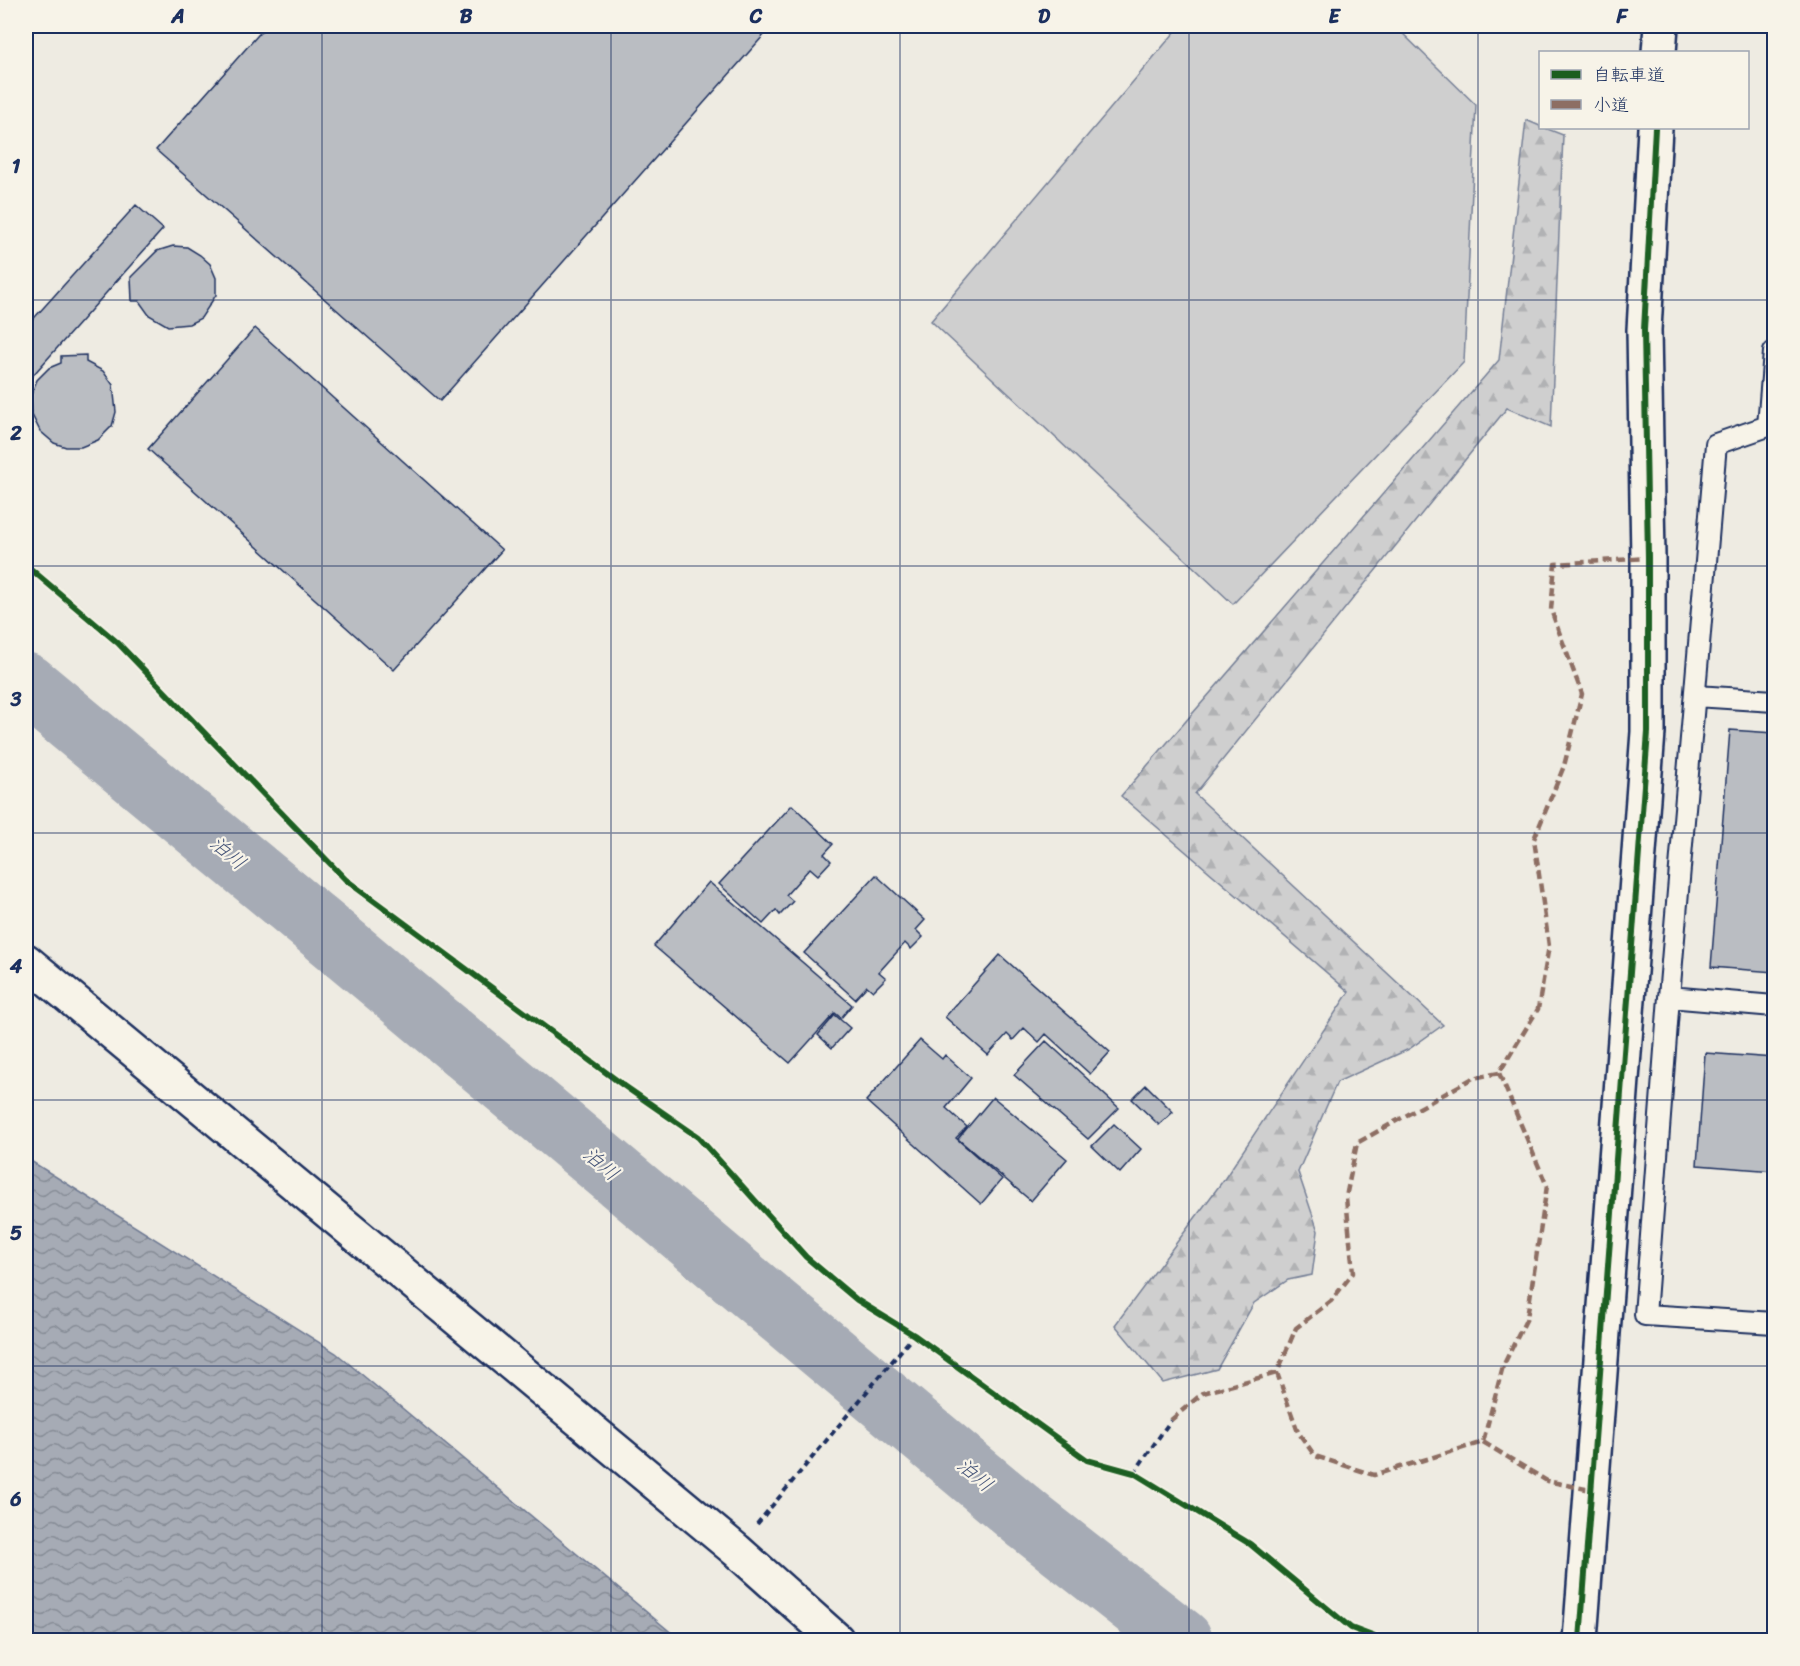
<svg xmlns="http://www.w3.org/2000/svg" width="1800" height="1666" font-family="Sriracha,'Klee One',sans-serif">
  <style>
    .forest { fill: url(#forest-firs); stroke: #757f96; stroke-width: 1.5 }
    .pitch { fill: #cfcfcf; stroke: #757f96; stroke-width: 1.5 }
    .water { fill: url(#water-waves); stroke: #6e7992; stroke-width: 1.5 }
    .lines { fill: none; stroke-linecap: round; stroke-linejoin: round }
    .river { stroke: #a6abb5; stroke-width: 63 }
    .building { fill: #babdc2; stroke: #1b2f5e; stroke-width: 1.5 }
    .lane-casing { stroke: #1b2f5e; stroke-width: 24 }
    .street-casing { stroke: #1b2f5e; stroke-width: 38 }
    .path { stroke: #1b2f5e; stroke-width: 4; stroke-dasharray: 6 4.5; stroke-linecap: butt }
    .lane { stroke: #f7f3e8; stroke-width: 20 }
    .street { stroke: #f7f3e8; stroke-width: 33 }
    .quiet { stroke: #8d6e63; stroke-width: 4.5; stroke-dasharray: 9 4.5; stroke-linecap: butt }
    .cycleway-casing { stroke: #f7f3e8; stroke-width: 10 }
    .cycleway { stroke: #1b5e20; stroke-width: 6 }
    .grid { fill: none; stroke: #1b2f5e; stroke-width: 1.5; stroke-opacity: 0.55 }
    .labels { text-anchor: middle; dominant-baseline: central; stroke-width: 4.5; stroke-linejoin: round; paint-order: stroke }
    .water-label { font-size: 20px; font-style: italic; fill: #455478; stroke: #f7f3e8 }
    .neatline { fill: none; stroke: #1b2f5e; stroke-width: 2 }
    .grid-label { font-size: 20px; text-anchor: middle; font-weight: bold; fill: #1b2f5e }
  </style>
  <defs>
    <pattern id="forest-firs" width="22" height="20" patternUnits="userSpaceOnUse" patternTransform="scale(1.5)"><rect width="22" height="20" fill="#cfcfcf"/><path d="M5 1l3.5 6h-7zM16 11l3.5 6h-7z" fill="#b1b2b4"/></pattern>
    <pattern id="water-waves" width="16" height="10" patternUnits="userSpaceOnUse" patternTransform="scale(1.5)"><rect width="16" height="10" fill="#a6abb5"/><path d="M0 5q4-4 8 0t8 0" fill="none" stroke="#868c96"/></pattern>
  </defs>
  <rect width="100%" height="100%" fill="#eeebe2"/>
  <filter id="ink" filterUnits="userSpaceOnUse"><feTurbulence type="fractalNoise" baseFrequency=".0167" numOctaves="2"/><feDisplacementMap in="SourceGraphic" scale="12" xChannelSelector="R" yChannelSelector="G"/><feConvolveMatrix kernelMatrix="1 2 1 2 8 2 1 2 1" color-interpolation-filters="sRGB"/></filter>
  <g filter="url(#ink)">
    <path class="forest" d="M1526,120L1540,126V128H1545L1563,135L1551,427L1507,408L1195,794L1443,1025L1409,1049L1337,1082L1298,1172L1318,1231L1312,1275L1288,1280L1254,1303L1217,1369L1163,1383L1115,1325L1225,1178L1349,992L1121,796L1499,360Z"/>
    <path class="pitch" d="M1180,26H1395L1476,105L1464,362L1233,604L931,321Z"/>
    <path class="water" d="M26,1158L336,1353L680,1640H26Z"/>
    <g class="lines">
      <path class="river" d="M26,684L359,960L1030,1522L1181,1640"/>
    </g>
    <path class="building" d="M266,26H772L440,401L156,150Z
      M136,205L163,229L26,383V327Z
      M173,246L187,247L200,255L210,264L216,278V295L201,318L189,324L168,326L149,315L139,301H132L131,277L157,251Z
      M255,328L502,550L394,670L148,449Z
      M86,355V362L103,371L113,385L116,412L112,426L98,440L81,447H66L54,443L40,431L32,415L31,395L37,380L49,368L61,363V356Z
      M1730,730L1774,733V972L1711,967Z
      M792,805L833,844L824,854L831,861L818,875L810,868L786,895L793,901L780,915L776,910L763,924L719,884Z
      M876,875L925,920L916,930L923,937L911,949L905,943L879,972L886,978L873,991L867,986L855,999L804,953Z
      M709,882L852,1005L841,1018L835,1013L790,1063L654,946Z
      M1000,955L1110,1052L1090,1074L1046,1034L1039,1042L1024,1028L1013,1040L1007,1034L988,1055L945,1017Z
      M835,1015L850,1028L832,1048L818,1035Z
      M920,1040L942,1059L945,1055L971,1078L946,1108L967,1127L956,1138L1002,1179L981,1204L866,1101Z
      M1046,1041L1119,1108L1088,1139L1014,1075Z
      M1705,1053L1774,1058V1171L1697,1165Z
      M1146,1085L1173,1112L1159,1125L1132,1099Z
      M993,1097L1067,1159L1031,1201L958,1139Z
      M1114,1124L1141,1149L1120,1173L1092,1146Z"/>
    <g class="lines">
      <defs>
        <path id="lane" d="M1768,426L1716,444L1669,997L1645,1315L1774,1323
          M1768,426L1774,352
          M1696,696L1774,701
          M1669,997L1774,1006"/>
        <path id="street" d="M1659,52L1661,26
          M26,961L736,1550L837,1640
          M1580,1640L1648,732V558L1644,330L1655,128"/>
      </defs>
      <use href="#lane" class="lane-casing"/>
      <use href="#street" class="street-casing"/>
      <path class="path" d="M26,565L118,643L346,880L623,1085L698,1137L806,1257L857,1300L914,1335L1087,1460L1134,1473L1250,1544L1351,1628L1383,1640
        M1134,1473L1171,1420
        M757,1524L914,1335"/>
      <use href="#lane" class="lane"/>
      <use href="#street" class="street"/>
      <path class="quiet" d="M1499,1073L1473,1078L1357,1143L1346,1197L1353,1273L1331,1301L1296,1328L1277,1373L1298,1432L1315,1456L1374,1475L1483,1442L1503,1366L1527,1318L1547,1186L1499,1073L1538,1009L1549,946L1534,839L1564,766L1582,694L1551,610L1555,564L1648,558
        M1171,1420L1203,1393L1277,1373
        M1483,1442L1547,1481L1591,1490"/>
      <defs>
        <path id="cycleway" d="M26,565L118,643L346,880L623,1085L698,1137L806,1257L857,1300L914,1335L1087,1460L1134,1473L1250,1544L1351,1628L1383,1640
          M1580,1640L1648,732V558L1644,330L1655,128"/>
      </defs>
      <use href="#cycleway" class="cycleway-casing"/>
      <use href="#cycleway" class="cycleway"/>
    </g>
  </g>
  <path class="grid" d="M322,26V1640M611,26V1640M900,26V1640M1189,26V1640M1478,26V1640M26,300H1774M26,566H1774M26,833H1774M26,1100H1774M26,1366H1774"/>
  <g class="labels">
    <g class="water-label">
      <text transform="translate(228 853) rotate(40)">泊川</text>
      <text transform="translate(601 1164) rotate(40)">泊川</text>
      <text transform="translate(975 1475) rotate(40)">泊川</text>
    </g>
  </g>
  <rect width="1800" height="1666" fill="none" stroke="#f7f3e8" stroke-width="66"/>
  <rect x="1539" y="51" width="210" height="78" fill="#f7f3e8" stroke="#9fa5b1" stroke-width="1.5"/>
  <rect x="1551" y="70" width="30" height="9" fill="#1b5e20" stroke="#9fa5b1" stroke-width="1.5"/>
  <text x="1593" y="81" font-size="18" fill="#1b2f5e">自転車道</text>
  <rect x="1551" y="100" width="30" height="9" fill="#8d6e63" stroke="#9fa5b1" stroke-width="1.5"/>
  <text x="1593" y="111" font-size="18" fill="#1b2f5e">小道</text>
  <rect x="33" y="33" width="1734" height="1600" class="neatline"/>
  <g class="grid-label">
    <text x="178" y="23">A</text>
    <text x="466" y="23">B</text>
    <text x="756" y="23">C</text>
    <text x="1044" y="23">D</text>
    <text x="1334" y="23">E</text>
    <text x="1622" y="23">F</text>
    <text x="16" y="173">1</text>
    <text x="16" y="440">2</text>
    <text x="16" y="706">3</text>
    <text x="16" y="973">4</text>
    <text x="16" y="1240">5</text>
    <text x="16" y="1506">6</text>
  </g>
</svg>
